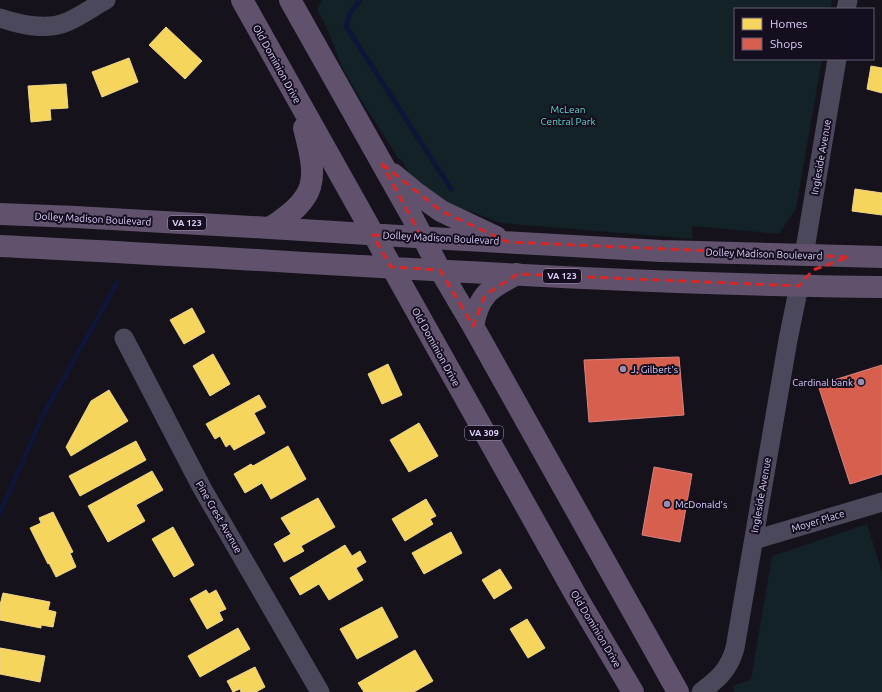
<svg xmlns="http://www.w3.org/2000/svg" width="882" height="692" font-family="Ubuntu,sans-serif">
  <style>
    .green { fill: #122226 }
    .homes { fill: #f6d55c; stroke: #eed48c }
    .shops { fill: #d6604d; stroke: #d88281 }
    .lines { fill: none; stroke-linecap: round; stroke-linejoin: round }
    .stream { stroke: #0e1536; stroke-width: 5 }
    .minor { stroke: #4c485b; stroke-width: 19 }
    .major { stroke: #60526c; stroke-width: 22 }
    .marked { fill: none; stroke: #d62828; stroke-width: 3; stroke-dasharray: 8 5; stroke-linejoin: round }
    .poi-dot { fill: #978ead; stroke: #140e1f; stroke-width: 1.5 }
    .labels { text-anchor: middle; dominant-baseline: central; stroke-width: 4; stroke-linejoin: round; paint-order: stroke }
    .shield { fill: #140e1f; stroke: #a196b9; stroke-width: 1 }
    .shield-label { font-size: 9px; font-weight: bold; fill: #ddd0fb }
    .street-label { font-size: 10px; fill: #ddd0fb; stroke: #140e1f }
    .park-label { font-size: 10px; fill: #62d5ce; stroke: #140e1f }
    .poi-label { font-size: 10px; fill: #ddd0fb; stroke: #140e1f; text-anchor: start }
  </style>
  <rect width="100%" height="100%" fill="#15121b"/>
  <path class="green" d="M322,0H832L831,9H735V59H822L796,209L779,234L692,226L693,239L500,223L470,211L450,210L422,197L402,161L398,158C381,130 361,102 346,74C335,54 331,32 318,12L317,10Z
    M867,524L882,572V692H734L733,686L751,679L772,556Z"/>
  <path class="homes" d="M166,27L202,61L185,79L149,45Z
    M129,58L138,82L102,97L92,72Z
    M871,66L882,68V93L867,89Z
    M66,84L68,108L50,109L51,120L31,122L28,86Z
    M855,189L882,193V215L852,211Z
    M192,308L205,332L184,344L170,320Z
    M213,354L230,384L210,396L193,366Z
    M388,364L402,395L382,404L368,374Z
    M109,390L128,421L71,456L66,447L91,401Z
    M259,395L266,407L254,413L265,433L234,450L230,444L226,447L220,436L215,439L206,424Z
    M419,423L438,456L409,472L390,440Z
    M136,441L146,460L80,496L69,476Z
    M288,446L306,479L271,499L262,483L245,493L234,474L251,464L253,466Z
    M152,471L163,490L136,505L145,521L108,542L88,506Z
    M318,498L335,527L301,546L304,551L284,562L274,544L291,534L281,518Z
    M426,499L436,516L430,519L433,524L405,541L392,519Z
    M53,512L73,552L70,553L76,567L56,577L49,563L48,564L30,528L41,523L39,518Z
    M173,527L194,565L174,577L152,539Z
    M451,532L462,553L424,574L412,553Z
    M345,545L352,556L360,551L366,562L356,568L363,580L329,600L319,584L300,595L290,578Z
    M500,569L512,588L494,599L482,580Z
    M206,590L209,594L216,590L226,609L219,612L223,620L207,629L190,599Z
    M3,593L50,602L48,610L56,612L53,627L41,625V628L0,620V605Z
    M382,607L398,637L357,659L340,629Z
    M527,619L545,648L528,658L510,629Z
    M238,628L250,649L200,677L188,656Z
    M0,648L45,656L40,682L0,674Z
    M415,650L433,681L414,692H364L358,683Z
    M255,667L265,687L256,692H241L240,689L233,692L227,681Z"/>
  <path class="shops" d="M679,357L684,415L589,422L584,360Z
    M882,365V474L850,484L818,385Z
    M654,467L692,474L680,542L642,535Z"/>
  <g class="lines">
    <path class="stream" d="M360,0L350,13L346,26L451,189
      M0,513L42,417L117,283"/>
    <path class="minor" d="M846,9L848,0
      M0,18C21,25 46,31 67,22C81,16 93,7 106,0
      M804,255L837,59
      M124,338L202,488L320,692
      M754,540L882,502
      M701,692C718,679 729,670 735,648L788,340L799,286"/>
    <path class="major" d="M242,0L578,599L633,692
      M290,0L410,213L440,270L473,326L678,692
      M393,174L416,193L441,211L496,237
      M0,214L76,217L270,228L448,239L661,251L882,257
      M270,228C318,196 318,182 304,128
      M0,246C294,260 588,284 882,287
      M473,326C479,294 490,288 517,274"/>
  </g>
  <path class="marked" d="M382,164L441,211L508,242L849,257L813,270L799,286L518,274L485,295L473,326L440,270L391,267L373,235L422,238Z"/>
  <g class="poi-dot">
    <circle cx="623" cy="369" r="4"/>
    <circle cx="861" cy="382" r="4"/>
    <circle cx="667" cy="504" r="4"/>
  </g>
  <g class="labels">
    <g class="shield">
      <rect x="168" y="216" width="38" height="14" rx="3"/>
      <rect x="543" y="269" width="38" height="14" rx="3"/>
      <rect x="465" y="426" width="38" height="14" rx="3"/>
    </g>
    <g class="shield-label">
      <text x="187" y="223">VA 123</text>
      <text x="562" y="276">VA 123</text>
      <text x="484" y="433">VA 309</text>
    </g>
    <g class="street-label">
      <text transform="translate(277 64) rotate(61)">Old Dominion Drive</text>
      <text transform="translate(821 157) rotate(-80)">Ingleside Avenue</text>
      <text transform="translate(93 219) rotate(3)">Dolley Madison Boulevard</text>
      <text transform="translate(441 238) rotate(3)">Dolley Madison Boulevard</text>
      <text transform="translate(764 254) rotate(2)">Dolley Madison Boulevard</text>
      <text transform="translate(436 347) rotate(61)">Old Dominion Drive</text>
      <text transform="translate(761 495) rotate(-80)">Ingleside Avenue</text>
      <text transform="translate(219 517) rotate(60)">Pine Crest Avenue</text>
      <text transform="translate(818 521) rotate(-17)">Moyer Place</text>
      <text transform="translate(596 629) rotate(59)">Old Dominion Drive</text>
    </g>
    <g class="park-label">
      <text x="568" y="109">McLean<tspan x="568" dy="12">Central Park</tspan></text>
    </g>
    <g class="poi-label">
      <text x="631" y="369">J. Gilbert's</text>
      <text x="853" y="382" text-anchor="end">Cardinal bank</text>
      <text x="675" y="504">McDonald's</text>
    </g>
  </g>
  <rect x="734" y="8" width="140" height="52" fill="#140e1f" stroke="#645c77"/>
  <rect x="742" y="18" width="20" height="12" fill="#f6d55c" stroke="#645c77"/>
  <text x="770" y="28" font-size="12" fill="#ddd0fb">Homes</text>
  <rect x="742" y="38" width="20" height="12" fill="#d6604d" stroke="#645c77"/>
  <text x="770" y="48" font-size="12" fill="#ddd0fb">Shops</text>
</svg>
